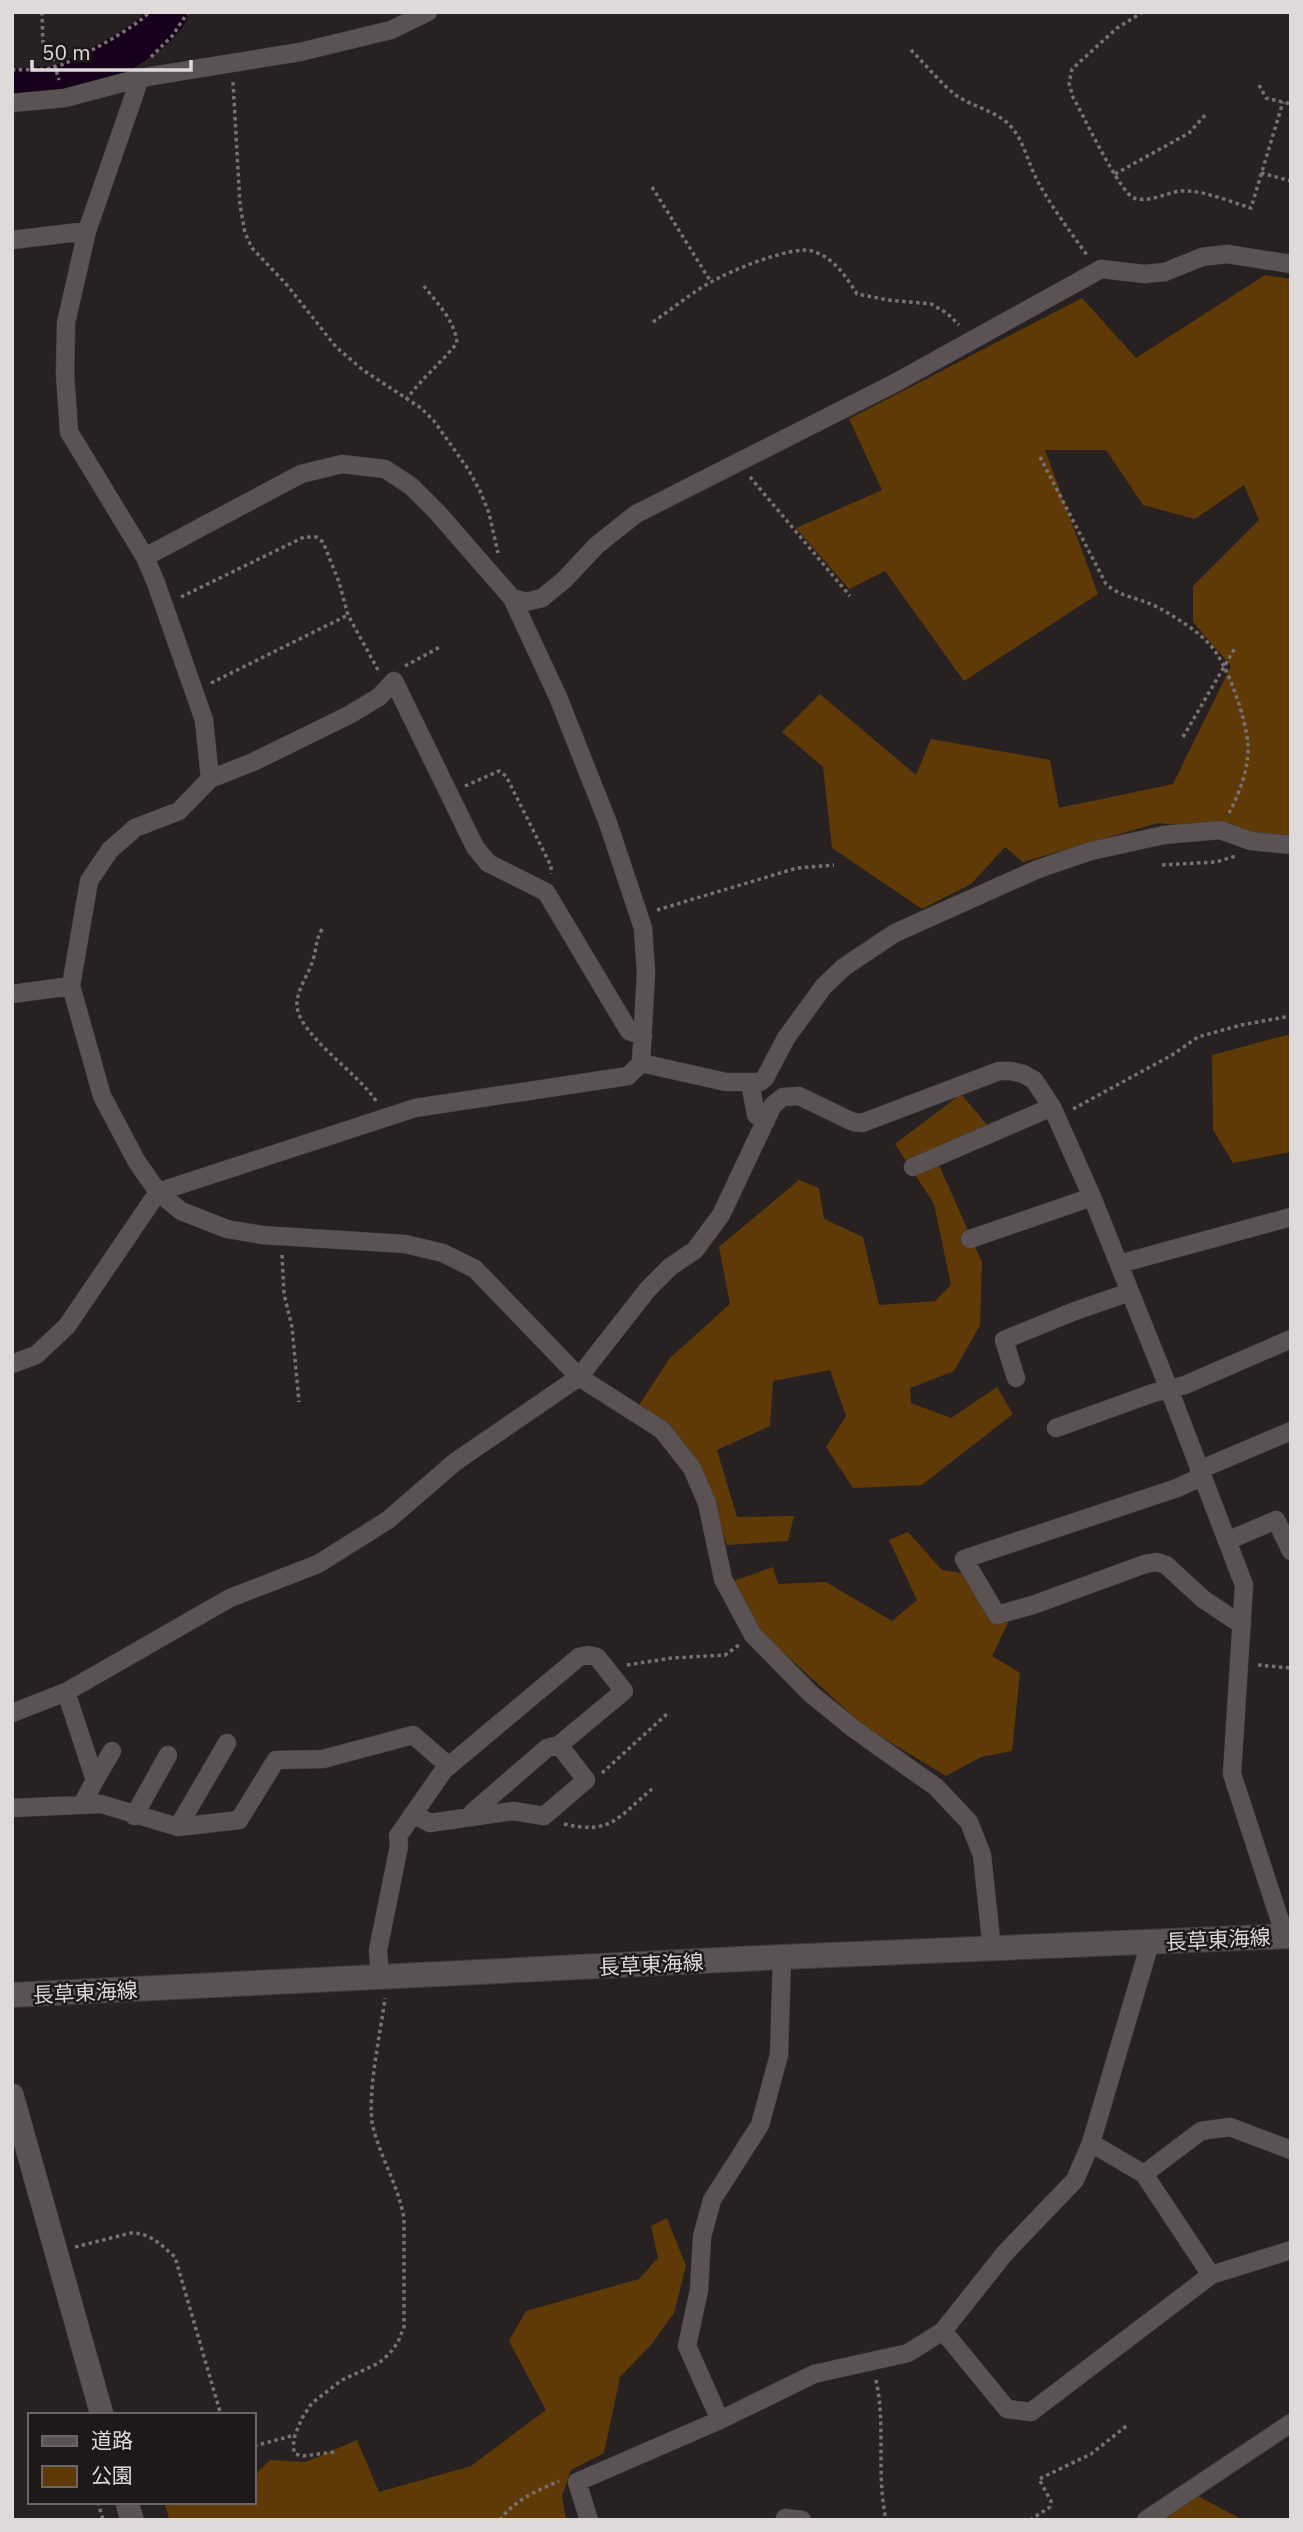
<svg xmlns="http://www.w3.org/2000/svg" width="1303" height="2532" font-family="'IBM Plex Sans','Noto Sans JP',sans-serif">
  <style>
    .green { fill: #5f3a07 }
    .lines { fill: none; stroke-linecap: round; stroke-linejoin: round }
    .stream { stroke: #17001b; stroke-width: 6 }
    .river { stroke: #17001b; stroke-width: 38 }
    .minor-casing { stroke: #413d3d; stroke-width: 19 }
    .tertiary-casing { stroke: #413d3d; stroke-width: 24 }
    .secondary-casing { stroke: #413d3d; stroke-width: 26 }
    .path { stroke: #777171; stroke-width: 3.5; stroke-dasharray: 3.5 3.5; stroke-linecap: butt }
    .minor { stroke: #5b5353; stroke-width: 18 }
    .tertiary { stroke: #5b5353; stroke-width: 23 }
    .secondary { stroke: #5b5353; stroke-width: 24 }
    .labels { text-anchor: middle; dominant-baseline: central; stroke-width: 5; stroke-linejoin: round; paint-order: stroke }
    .street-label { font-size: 21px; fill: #dedada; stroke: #1e1818 }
  </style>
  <rect width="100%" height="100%" fill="#282121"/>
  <path class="green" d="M1265,275L1291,279V838L1158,823L1023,862L1005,847L971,884L922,909L832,848L823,767L782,732L820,694L916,775L931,739L1050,760L1059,808L1173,784L1231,666L1193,622V586L1259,520L1244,485L1195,519L1143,505L1106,450H1045L1098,594L964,681L885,571L849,589L796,528L882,490L849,419L1082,298L1136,358Z
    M1291,1034V1152L1233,1163L1213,1130L1212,1055Z
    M961,1094L999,1139L939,1165L982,1262L980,1325L954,1371L910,1388L911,1403L951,1418L997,1387L1013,1414L922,1485L853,1488L826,1447L846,1416L830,1370L773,1381L770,1426L717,1450L737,1517L794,1516L788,1541L727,1545L703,1470L670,1429L637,1408L670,1358L730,1304L719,1247L799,1180L819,1188L824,1219L863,1237L879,1305L935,1301L951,1285L934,1204L895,1144Z
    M908,1532L942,1570L962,1573L990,1619L1008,1623L992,1656L1020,1673L1012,1751L981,1757L946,1776L865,1727L762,1633L731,1582L773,1567L778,1584L826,1582L892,1621L917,1600L889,1540Z
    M667,2218L686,2266L674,2313L651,2345L620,2377L604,2453L571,2470L562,2496L566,2520L169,2518L164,2502H254V2476L270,2460L306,2462L357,2440L379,2492L471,2466L546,2410L509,2341L526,2311L639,2279L658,2258L651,2226Z
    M1194,2494L1243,2520H1156Z"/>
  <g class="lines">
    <path class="stream" d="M1290,2520L1291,2519"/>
    <path class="river" d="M12,88L54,85L66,82C94,67 155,41 169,12"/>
    <defs>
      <path id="minor" d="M140,78L87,231L66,323L65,374L69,432L145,557L156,583L204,720L210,779
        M12,103L65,98L140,78L300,52L391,30L428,12
        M12,240L87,231
        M145,557L301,474L342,464L385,469L411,486L437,512L512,598L526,602L542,598L564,580L597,545L636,514L893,384L1101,269L1144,274L1165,272L1202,257L1227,254L1291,264
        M12,994L71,986
        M643,1036L629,1031L546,892L488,863L475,847L394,681L379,697L349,715L253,762L210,779L179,811L135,828L110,850L89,881L71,986L102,1096L137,1162L158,1192L181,1211L227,1229L262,1235L405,1244L443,1253L475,1269L579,1377L662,1430L692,1468L707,1503L723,1579L753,1635L811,1694L854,1729L936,1787L969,1822L982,1855L992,1949
        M641,1063L726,1082H750L756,1115L766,1121
        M750,1082H760L765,1078L786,1038L824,986L844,967L895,933L1038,869L1091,851L1164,835L1220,830L1251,841L1291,845
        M913,1167L1052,1107
        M970,1239L1092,1197
        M1119,1264L1291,1217
        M12,1364L36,1355L67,1326L158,1192L415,1108L628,1076L641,1063L646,973L643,928L608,823L558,697L512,598
        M1016,1378L1004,1340L1075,1311L1130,1292
        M1056,1428L1153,1393L1185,1385L1291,1339
        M1199,1470L1291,1431
        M1201,1477L1177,1488L964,1559L997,1615L1033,1605L1145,1564L1157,1562L1166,1565L1203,1599L1242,1625
        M1227,1541L1276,1520L1291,1551
        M66,1692L95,1780L82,1805
        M12,1713L66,1692L230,1598L318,1564L388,1520L455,1462L579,1377L648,1289L670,1267L695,1250L721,1215L773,1105L783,1097L799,1096L853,1122L862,1123L999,1071H1011L1023,1074L1034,1080L1052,1107L1092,1197L1169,1389L1244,1585L1232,1774L1285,1936
        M95,1780L112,1751
        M12,1808L101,1804L178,1827L239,1820L276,1760L323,1759L413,1735L449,1766
        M134,1816L168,1755
        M473,1817V1812L547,1748L559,1745
        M178,1827L227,1743
        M380,1977L378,1950L399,1846L398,1836L444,1770L579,1657L588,1655L597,1657L624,1691L559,1745L586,1780L544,1816L513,1811L430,1823L413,1814
        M1091,2143L1144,2174L1211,2275
        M1144,2174L1201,2131L1230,2127L1291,2150
        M943,2331L1007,2409L1031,2412L1211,2275L1291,2250
        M720,2420L687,2346L699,2290L702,2237L712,2200L760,2125L779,2055L782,1957
        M785,2518L802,2520
        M589,2520L577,2482L720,2420L814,2374L908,2353L943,2331L1005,2253L1075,2180L1091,2143L1150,1943
        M1146,2520L1291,2423"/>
      <path id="tertiary" d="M12,2095L102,2415
        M127,2502L132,2520"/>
      <path id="secondary" d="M12,1995L782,1957L1291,1936"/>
    </defs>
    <use href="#minor" class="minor-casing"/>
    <use href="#tertiary" class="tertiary-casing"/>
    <use href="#secondary" class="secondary-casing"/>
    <path class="path" d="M42,12L43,45L52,57L59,80
      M1143,12L1117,28L1072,69L1069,83L1073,97C1083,115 1120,193 1134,198C1152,204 1170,189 1188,191C1208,192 1231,202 1251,208L1283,102
      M911,50C926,65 940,83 957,96C975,108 999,111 1013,129C1024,143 1028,162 1036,178C1050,205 1069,230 1087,255
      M151,57L173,35L188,12
      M12,70C26,69 43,71 56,67C74,61 139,26 149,12
      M233,82L240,205L245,233L252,248L287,285L336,347L363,370L421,408L434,421L468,469L480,491L489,513L498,553
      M1259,85L1266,98L1291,104
      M1261,173L1291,181
      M1115,174L1189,133L1207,113
      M652,187L711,282
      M653,322C672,309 691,293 711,282C730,271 792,245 812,251C833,257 845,275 857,294L888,300L931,304L947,313L959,325
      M406,400C421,379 441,363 457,343C455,320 436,302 423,285
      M1040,457L1106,584C1121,598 1142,598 1159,608C1177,618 1198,631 1211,646C1228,665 1247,721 1248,746C1249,768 1239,794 1229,813
      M750,477L850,596
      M181,597L304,537H316L323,542L339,582L348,615L378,670
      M405,666L440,647
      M211,683L348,615
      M1183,737L1235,648
      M465,786L499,771L506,776L551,866V874
      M1162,865L1216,862L1236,856
      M657,910L797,868L834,865
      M322,929C315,942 317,947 313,960C309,974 296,990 297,1006C299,1035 359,1074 376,1101
      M1073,1109L1172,1055L1198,1037L1241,1025L1291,1016
      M282,1255L284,1294L292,1327L299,1402
      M627,1665L672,1658L725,1655L739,1645
      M1258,1665L1291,1668
      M602,1773L668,1713
      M564,1824C612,1835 618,1817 652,1789
      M75,2247L131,2233C151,2233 161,2245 175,2257L221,2415
      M876,2380C886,2426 876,2473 886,2520
      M254,2446L295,2435
      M334,2452L303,2456L295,2454L293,2447L295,2435L302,2418L312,2403L342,2380L379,2363L390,2353L398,2342L404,2327V2219C399,2187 381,2159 373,2127C366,2097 381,2031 385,1998
      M98,2502L103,2520
      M500,2520C513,2501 538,2490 559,2481
      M1030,2520L1050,2507L1051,2501L1039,2479L1091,2454L1129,2424"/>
    <use href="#minor" class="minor"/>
    <use href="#tertiary" class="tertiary"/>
    <use href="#secondary" class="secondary"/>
  </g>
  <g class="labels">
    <g class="street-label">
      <text transform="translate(1218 1939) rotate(-3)">長草東海線</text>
      <text transform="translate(651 1964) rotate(-3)">長草東海線</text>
      <text transform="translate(85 1992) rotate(-3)">長草東海線</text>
    </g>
  </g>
  <rect width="1303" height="2532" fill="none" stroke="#dedada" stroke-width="28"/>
  <rect x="28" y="2413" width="228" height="91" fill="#1e1818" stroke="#6b6666" stroke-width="2"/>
  <rect x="42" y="2436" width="35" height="10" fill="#5b5353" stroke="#6b6666" stroke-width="2"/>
  <text x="91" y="2448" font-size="21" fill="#dedada">道路</text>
  <rect x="42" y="2466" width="35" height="21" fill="#5f3a07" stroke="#6b6666" stroke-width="2"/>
  <text x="91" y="2483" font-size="21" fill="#dedada">公園</text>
  <path d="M32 60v10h159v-10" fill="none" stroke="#dedada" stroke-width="3.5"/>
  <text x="42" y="60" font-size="21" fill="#dedada" stroke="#1e1818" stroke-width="5" paint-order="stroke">50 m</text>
</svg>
